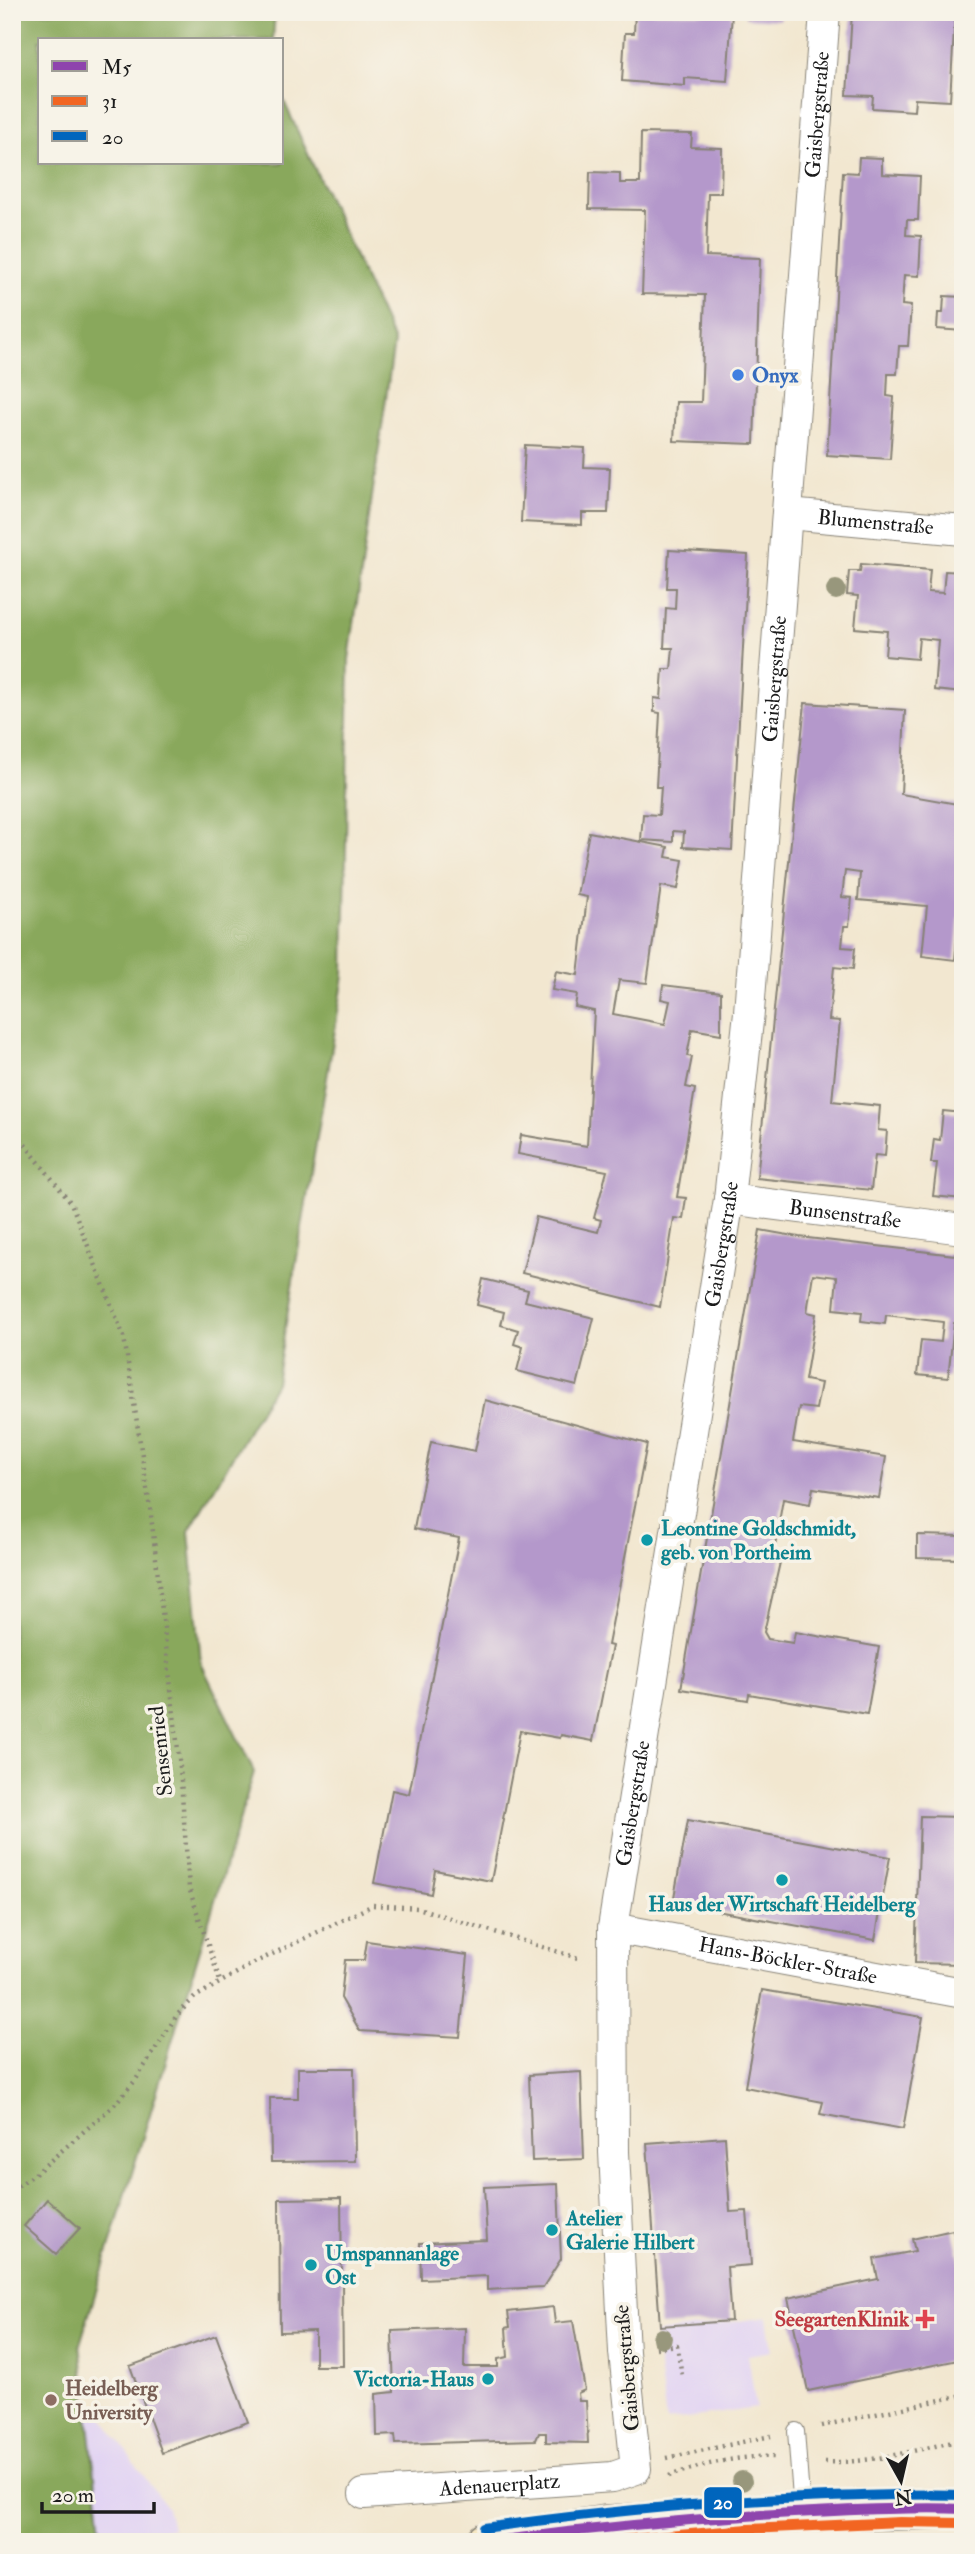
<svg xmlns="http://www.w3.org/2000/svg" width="975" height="2554" font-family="'IM FELL Double Pica',serif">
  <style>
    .built { fill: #e2d4f3 }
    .forest { fill: #89a85b; stroke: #52623c; stroke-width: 2 }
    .building { fill: #b498cb }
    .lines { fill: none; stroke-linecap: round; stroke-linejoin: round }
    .service-casing { stroke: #878276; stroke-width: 18 }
    .minor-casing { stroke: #878276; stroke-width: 32 }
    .secondary-casing { stroke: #878276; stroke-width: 41 }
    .primary-casing { stroke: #878276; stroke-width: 41 }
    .path { stroke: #878276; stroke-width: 4.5; stroke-dasharray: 2 5; stroke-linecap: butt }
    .service { stroke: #fff; stroke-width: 16 }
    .minor { stroke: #fff; stroke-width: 30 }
    .secondary { stroke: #f7e8c3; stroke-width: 38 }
    .primary { stroke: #ebc669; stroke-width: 38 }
    .bus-1-casing { stroke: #f7f3e8; stroke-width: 16 }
    .bus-2-casing { stroke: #f7f3e8; stroke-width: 16 }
    .bus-3-casing { stroke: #f7f3e8; stroke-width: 16 }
    .bus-1 { stroke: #8e44ad; stroke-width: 10 }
    .bus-2 { stroke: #f26522; stroke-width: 10 }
    .bus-3 { stroke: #0065bd; stroke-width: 10 }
    .tree { fill: #98977b }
    .shop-dot { fill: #3f7fe0; stroke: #f7f3e8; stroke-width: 2.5 }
    .culture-dot { fill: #0f9aa8; stroke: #f7f3e8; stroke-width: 2.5 }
    .health-dot { fill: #e0444e; stroke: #f7f3e8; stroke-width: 2.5 }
    .education-dot { fill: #8d6e63; stroke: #f7f3e8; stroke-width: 2.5 }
    .labels { text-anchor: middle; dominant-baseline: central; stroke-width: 7; stroke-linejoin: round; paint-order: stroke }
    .street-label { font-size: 21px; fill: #1c1c1c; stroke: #f7f3e8 }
    .shop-label { font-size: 21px; font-weight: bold; fill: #366cbe; stroke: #f7f3e8; text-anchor: start }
    .culture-label { font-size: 21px; font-weight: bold; fill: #0d838f; stroke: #f7f3e8; text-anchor: start }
    .health-label { font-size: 21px; font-weight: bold; fill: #be3a42; stroke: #f7f3e8; text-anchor: end }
    .education-label { font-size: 21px; font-weight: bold; fill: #785e54; stroke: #f7f3e8; text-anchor: start }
    .line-badge { stroke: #f7f3e8; stroke-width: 2.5 }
    .badge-label { font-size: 19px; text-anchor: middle; font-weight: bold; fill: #fff }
  </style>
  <rect width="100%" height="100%" fill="#f7f3e8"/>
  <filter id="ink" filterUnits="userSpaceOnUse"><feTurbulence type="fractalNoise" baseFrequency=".0143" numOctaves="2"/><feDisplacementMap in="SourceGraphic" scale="14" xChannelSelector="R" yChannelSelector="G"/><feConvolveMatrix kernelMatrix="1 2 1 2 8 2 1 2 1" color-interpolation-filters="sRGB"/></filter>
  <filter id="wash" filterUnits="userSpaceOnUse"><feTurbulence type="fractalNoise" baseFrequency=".00686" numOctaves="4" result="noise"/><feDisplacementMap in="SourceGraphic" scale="28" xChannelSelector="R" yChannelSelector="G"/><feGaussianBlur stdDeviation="1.57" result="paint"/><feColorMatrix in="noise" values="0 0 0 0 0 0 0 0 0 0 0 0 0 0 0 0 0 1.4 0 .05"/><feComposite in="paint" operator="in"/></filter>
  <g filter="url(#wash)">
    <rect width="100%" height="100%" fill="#f2e7d0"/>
    <path class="built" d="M12,2292L167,2508L172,2528L138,2534L139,2542H12Z
      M767,2317L772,2351L748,2355L756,2408L666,2421L655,2333Z"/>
    <path class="forest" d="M12,12H275L273,40H40V163H282V97L394,342L349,659L344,976L276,1383L189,1531L201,1663L254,1772L80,2344L101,2529L70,2542H12V221L15,210L12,209Z"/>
    <g id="blocks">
      <path class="building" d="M635,12L732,14L727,81L685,78V86L622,81L625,33H634Z
        M745,12H780V20L745,18Z
        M852,12H955L950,101L915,99L914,111L872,108L873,96L847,95Z
        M641,133L692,134L691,147L722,148L721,193H708L706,256L760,258L754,444L674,441L676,402H701L705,295L642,294L645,210L589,209L590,172L620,173V183H640Z
        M859,157L882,158V174L920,176L918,220H907L906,235L921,236L919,276L904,275L902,305L911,306L908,346H899L897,374H888L887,396L894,397L890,459L827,455L843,172L858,173Z
        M944,296L963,297V331L937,329L938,313H943Z
        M961,441H963V508H958Z
        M525,445L585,448L584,467L610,468L608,513H582V525L521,522Z
        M669,550L748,555L732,850L683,847L684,832L673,831V842L641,840L643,814L659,815L661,787H656L660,713L654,712V698L661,699L663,669H671L673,648H664L666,608L675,609L676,588H667Z
        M861,564L930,570L928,592L943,593L945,571L963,572V693L934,690L938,640L919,638L917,659L885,656L887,631L855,628L858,596L847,595L849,571H860Z
        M805,703L905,710L901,794L963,805V832L960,837H963V906H960L955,960L922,956L927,906L858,900L860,873L845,871L842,897L852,898L849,926H844L842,947L855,948L853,969L834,967L829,1020L840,1021L832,1101L880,1106L878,1130L887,1131L885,1156L875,1155L871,1190L757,1178Z
        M589,832L668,847L666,857L683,860L678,889L661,886L647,983L619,980L613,1014L665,1024L670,1001L661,999L663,985L721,992V1034L692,1029L687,1056L692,1057L686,1087L695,1089L677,1197L686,1198L683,1219L674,1218L660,1307L522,1273L536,1217L598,1232L601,1220L594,1218L607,1171L518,1154L521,1135L587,1146L594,1011L575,1007L577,994L552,990L556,971L578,975L587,897L577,895Z
        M943,1111L963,1113V1199L933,1196L937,1163H931L934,1139L940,1140Z
        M760,1230L799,1237L963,1256V1324L954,1323L948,1378L917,1375L921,1340L941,1342L943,1322L886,1315L885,1324L861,1321L862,1312L834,1309L837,1277L813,1274L807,1312L816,1314L805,1380L821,1383L816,1409L799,1407L793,1442L886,1457L879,1498L813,1488L810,1504L783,1499L773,1557L781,1558L764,1632L768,1639L793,1643L795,1632L879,1647L867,1714L749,1694L748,1700L681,1689Z
        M483,1279L528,1290L525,1301L594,1318L577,1386L517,1371L523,1347L514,1344L518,1330L501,1325L504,1312L477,1305Z
        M485,1400L647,1444L608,1645L612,1646L593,1741L561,1735L560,1738L520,1731L491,1881L435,1870L431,1894L374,1883L392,1790L409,1794L459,1538L414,1529L431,1442L475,1451Z
        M917,1535L963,1536V1559L917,1558Z
        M920,1816L961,1817L959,1906L963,1907V1964L915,1963Z
        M688,1820L890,1857L875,1940L673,1903Z
        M367,1941L468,1955L460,2037L360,2031L341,1998L345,1960H364Z
        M762,1990L923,2017L903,2129L820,2114L823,2102L745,2087Z
        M298,2068H354L355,2161L271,2162L270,2098H298Z
        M581,2072L584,2159L532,2161L529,2075Z
        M725,2137L730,2212L747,2211L751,2265L727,2267L731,2321L660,2326L647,2143Z
        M558,2184L561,2259L543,2287L487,2290V2276L421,2279L420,2243L487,2240L484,2187Z
        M341,2198L343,2366H315V2331L280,2332L279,2199Z
        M47,2199L80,2228L56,2254L24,2226Z
        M953,2230L963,2275V2359L808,2391L788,2298L878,2279L874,2259L915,2251L912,2239Z
        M553,2307L555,2323L573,2321L585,2390L578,2393L579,2401H586L588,2443L546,2442V2433H539L536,2440L396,2444L395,2435L377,2436L376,2394L394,2392L392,2331L465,2328L464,2367H498V2359L508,2357L506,2328L510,2327L508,2312Z
        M216,2335L248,2422L162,2453L130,2366Z"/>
    </g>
  </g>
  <g filter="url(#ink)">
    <use href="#blocks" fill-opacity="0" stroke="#878276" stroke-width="2"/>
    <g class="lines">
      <defs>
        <path id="service" d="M796,2431L802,2512"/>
        <g id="minor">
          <path id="s1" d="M788,514L963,530"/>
          <path id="s2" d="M729,1199L963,1229"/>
          <path id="s3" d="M613,1928L963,1993"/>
          <path id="s4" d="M364,2494L613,2477L636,2469L624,2352L614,2152L613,1928L729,1199L749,1012L825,12"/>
        </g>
        <path id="secondary" d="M486,2542L604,2525L776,2513"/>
        <path id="primary" d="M734,2542L776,2513L963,2509"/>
      </defs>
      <use href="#service" class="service-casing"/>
      <use href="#minor" class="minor-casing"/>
      <use href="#secondary" class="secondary-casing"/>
      <use href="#primary" class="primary-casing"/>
      <path class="path" d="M12,1128L71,1203L124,1337L151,1515L180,1767L189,1888L220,1981
        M12,2190L35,2174L113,2106L135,2081L177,2015L195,1997L252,1964L373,1905L418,1908L581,1959
        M656,2348L677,2345L682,2376
        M821,2426L963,2395
        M667,2458L771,2436
        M824,2462C871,2464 917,2449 963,2440
        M669,2476C701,2465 739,2455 774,2457"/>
      <use href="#service" class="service"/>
      <use href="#minor" class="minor"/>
      <use href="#secondary" class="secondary"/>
      <use href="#primary" class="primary"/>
      <defs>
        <path id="bus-1" d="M488,2542C603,2526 718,2516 834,2511C877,2509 920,2507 963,2509"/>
        <path id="bus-2" d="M598,2542L748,2529L900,2522L962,2523"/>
        <path id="bus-3" d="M484,2528C599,2512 714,2501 829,2497C874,2496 918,2493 963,2495"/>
      </defs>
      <use href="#bus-1" class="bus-1-casing"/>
      <use href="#bus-2" class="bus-2-casing"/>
      <use href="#bus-3" class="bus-3-casing"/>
      <use href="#bus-1" class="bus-1"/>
      <use href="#bus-2" class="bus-2"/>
      <use href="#bus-3" class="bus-3"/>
    </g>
    <g class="tree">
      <circle cx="836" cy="590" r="10"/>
      <circle cx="662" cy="2338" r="10"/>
      <circle cx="742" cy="2481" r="10"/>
    </g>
  </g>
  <circle class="shop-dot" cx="738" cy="375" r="7"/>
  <g class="culture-dot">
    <circle cx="647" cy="1540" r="7"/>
    <circle cx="782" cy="1880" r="7"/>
    <circle cx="552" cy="2230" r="7"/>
    <circle cx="311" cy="2265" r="7"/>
    <circle cx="488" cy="2379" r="7"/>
  </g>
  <path class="health-dot" d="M921.5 2308.5h7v7h7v7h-7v7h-7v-7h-7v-7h7z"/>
  <circle class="education-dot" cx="51" cy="2400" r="7"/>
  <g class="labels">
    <g class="street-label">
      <text stroke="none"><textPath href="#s4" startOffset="2642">Gaisbergstraße</textPath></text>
      <text stroke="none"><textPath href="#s1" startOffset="88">Blumenstraße</textPath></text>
      <text stroke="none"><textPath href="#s4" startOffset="2076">Gaisbergstraße</textPath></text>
      <text stroke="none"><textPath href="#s2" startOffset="117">Bunsenstraße</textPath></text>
      <text stroke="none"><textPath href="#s4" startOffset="1508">Gaisbergstraße</textPath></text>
      <text transform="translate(161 1751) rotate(-96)">Sensenried</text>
      <text stroke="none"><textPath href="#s4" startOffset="942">Gaisbergstraße</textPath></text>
      <text stroke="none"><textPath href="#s3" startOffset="178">Hans-Böckler-Straße</textPath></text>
      <text transform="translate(627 2368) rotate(-95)">Gaisbergstraße</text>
      <text stroke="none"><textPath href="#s4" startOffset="136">Adenauerplatz</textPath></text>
    </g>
    <g class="shop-label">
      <text x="752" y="375">Onyx</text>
    </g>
    <g class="culture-label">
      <text x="661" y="1528">Leontine Goldschmidt,<tspan x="661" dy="24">geb. von Portheim</tspan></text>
      <text x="782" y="1904" text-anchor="middle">Haus der Wirtschaft Heidelberg</text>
      <text x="566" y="2218">Atelier<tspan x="566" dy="24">Galerie Hilbert</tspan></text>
      <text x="325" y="2253">Umspannanlage<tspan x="325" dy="24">Ost</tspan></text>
      <text x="474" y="2379" text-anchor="end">Victoria-Haus</text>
    </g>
    <g class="health-label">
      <text x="909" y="2319">SeegartenKlinik</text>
    </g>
    <g class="education-label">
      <text x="65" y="2388">Heidelberg<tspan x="65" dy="24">University</tspan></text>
    </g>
  </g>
  <rect class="line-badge" x="703" y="2486" width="40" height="33" rx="7" fill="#0065bd"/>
  <g class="badge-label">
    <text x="723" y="2509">20</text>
  </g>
  <rect width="975" height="2554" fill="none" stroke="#f7f3e8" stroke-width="42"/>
  <rect x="38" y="38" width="245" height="126" fill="#f7f3e8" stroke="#9f9d96" stroke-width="2"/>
  <rect x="52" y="61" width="35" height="10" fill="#8e44ad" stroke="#9f9d96" stroke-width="2"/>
  <text x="102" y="74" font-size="21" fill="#1c1c1c">M5</text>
  <rect x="52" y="96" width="35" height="10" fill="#f26522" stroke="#9f9d96" stroke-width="2"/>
  <text x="102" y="108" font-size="21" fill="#1c1c1c">31</text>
  <rect x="52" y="131" width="35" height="10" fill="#0065bd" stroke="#9f9d96" stroke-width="2"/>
  <text x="102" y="144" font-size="21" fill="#1c1c1c">20</text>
  <g transform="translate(901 2481) rotate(172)" stroke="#f7f3e8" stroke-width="5" paint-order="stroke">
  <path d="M0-5L12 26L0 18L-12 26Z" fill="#1c1c1c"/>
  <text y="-10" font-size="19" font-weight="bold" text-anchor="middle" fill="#1c1c1c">N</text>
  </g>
  <path d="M42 2502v10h112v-10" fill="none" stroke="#1c1c1c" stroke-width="3.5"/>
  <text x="52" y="2502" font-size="21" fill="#1c1c1c" stroke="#f7f3e8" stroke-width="5" paint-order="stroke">20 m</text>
</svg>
